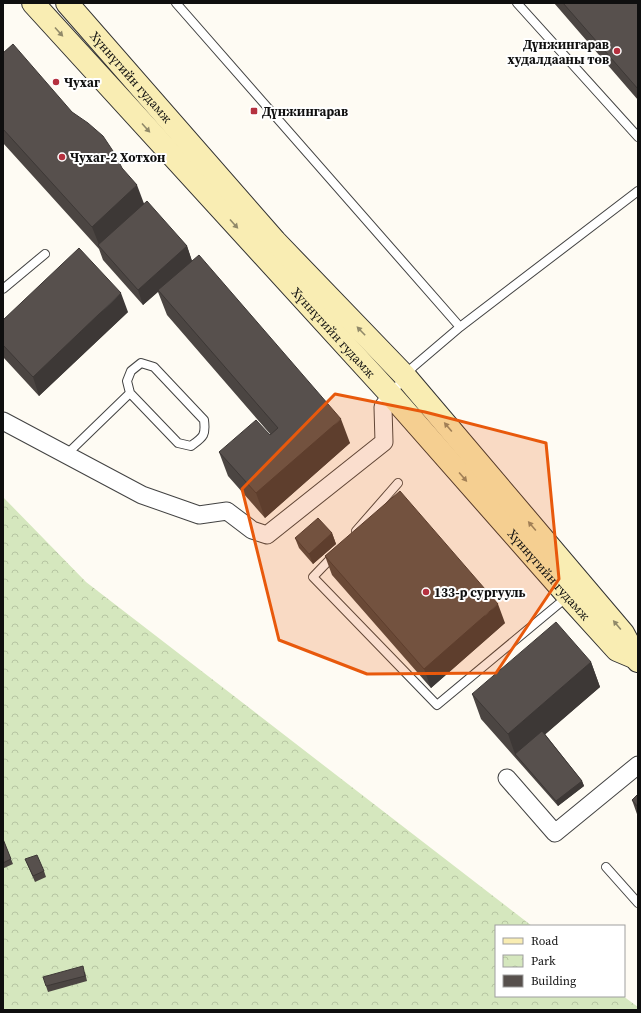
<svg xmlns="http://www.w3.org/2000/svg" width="641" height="1013" font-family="'Source Serif 4',serif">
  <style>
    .park { fill: url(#park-crowns) }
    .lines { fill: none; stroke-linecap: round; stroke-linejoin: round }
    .lane-casing { stroke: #424242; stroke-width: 10 }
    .street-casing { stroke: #424242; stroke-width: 19 }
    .secondary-casing { stroke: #313131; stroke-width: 24 }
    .lane { stroke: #fff; stroke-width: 8 }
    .street { stroke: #fff; stroke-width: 17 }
    .secondary { stroke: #f9edb3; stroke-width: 22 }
    .wall { fill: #4b4542 }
    .shaded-wall { fill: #3d3836 }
    .building { fill: #57504d; stroke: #3d3836 }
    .oneway { fill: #908969 }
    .marked { fill: #e8590c; fill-opacity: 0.2; stroke: #e8590c; stroke-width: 3; stroke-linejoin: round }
    .poi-dot { fill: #b5313f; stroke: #fff; stroke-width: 1.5 }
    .labels { text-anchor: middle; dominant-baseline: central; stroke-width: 4; stroke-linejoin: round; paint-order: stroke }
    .poi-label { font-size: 13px; font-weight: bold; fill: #0f0f0f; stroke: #fff; text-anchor: start }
    .street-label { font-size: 13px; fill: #0f0f0f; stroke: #fff }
  </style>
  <defs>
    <pattern id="park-crowns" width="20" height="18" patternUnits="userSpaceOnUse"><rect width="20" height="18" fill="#d5e7be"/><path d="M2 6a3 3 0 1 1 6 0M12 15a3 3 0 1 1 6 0" fill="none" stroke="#b6c5a2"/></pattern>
  </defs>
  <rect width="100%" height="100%" fill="#fefbf3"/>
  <path class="park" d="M3,497L86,582L532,926H496V996H623L638,1007V1010H3Z"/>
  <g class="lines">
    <defs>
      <path id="lane" d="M176,3L460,327
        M517,3L638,137
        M3,289L45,254
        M141,363L154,367L204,420C206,436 203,437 191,446L178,443L130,393L127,381L131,371Z
        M391,395L405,376L413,367L460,327L638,191
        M66,455L130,393
        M356,531L398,483
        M335,554L313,577L437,705L567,597
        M606,867L638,903"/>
      <path id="street" d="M3,421L142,495L199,515L227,511L252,530L267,535L384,442L383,407L391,395
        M507,778L555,833L638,765"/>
      <g id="secondary">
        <path id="s1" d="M33,3L391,395L568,596L617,650L636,658"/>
        <path id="s2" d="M67,3L275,241L405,376L623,633L638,661"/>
      </g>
    </defs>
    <use href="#lane" class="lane-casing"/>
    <use href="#street" class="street-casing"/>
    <use href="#secondary" class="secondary-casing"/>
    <use href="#lane" class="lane"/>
    <use href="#street" class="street"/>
    <use href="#secondary" class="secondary"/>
  </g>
  <path class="wall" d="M554,3H638V100Z
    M3,53L72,112L122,168L144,204L187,246L192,261L350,443L265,518L228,476L219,452L271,435L167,315L158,292L143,305L103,260L99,249L3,143Z
    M128,312L39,396L3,357V320Z
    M332,533L336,544L313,564L299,548L295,538Z
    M325,556L505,623L431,688L332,575Z
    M591,662L600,687L545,734L582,781L584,786L558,806L481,719L472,694Z
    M638,794V817L632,800Z
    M3,839L13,864L4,868L3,865Z
    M25,859L44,871L46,877L35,882Z
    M85,972L87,981L48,992L46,986Z"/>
  <path class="shaded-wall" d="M137,185L146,209L100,247L92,227Z
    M187,246L192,261L143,305L138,290Z
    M121,293L128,312L39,396L33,377Z
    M341,419L350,443L265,518L256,493Z
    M332,533L336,544L313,564L309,554Z
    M498,604L505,623L431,688L424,669Z
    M591,662L600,687L518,758L515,754L508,734Z
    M582,781L584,786L558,806L556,801Z"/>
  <path class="building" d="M563,3H638V89Z
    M13,44L72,112L88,123L103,136L115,154L122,168L137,185L92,227L3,129V53Z
    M147,201L187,246L138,290L98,245Z
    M79,248L121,293L33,377L3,345V320Z
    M199,255L341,419L256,493L219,452L256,420L270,435L278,428L158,290Z
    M400,491L498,604L424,669L325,556Z
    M318,518L332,533L309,554L295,538Z
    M556,622L591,662L508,734L472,694Z
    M542,731L582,781L556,801L515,754Z
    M638,794V807L632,800Z
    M3,839L11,859L3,863Z
    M37,855L44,871L33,876L25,859Z
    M83,966L85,976L46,986L43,977Z"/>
  <defs><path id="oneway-solid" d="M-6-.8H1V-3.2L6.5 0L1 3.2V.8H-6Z"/></defs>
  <g class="oneway">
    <use href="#oneway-solid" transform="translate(59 32) rotate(48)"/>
    <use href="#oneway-solid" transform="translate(146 128) rotate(48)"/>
    <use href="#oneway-solid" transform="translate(234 224) rotate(48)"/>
    <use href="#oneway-solid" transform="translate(361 331) rotate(-134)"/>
    <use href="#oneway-solid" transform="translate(448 427) rotate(-130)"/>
    <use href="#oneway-solid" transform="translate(463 477) rotate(49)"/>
    <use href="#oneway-solid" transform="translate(532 526) rotate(-130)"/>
    <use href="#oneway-solid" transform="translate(617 625) rotate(-130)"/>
  </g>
  <path class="marked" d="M335,394L425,412L546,443L559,579L496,673L367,674L279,640L242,489Z"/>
  <g class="poi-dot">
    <circle cx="617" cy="51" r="4"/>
    <circle cx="56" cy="82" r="4"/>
    <rect x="250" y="107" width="8" height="8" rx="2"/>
    <circle cx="62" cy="157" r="4"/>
    <circle cx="426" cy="592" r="4"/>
  </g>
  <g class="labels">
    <g class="poi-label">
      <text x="609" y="44" text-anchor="end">Дүнжингарав<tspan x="609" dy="15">худалдааны төв</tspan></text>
      <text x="64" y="82">Чухаг</text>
      <text x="262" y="111">Дүнжингарав</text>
      <text x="70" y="157">Чухаг-2 Хотхон</text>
      <text x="434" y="592">133-р сургууль</text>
    </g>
    <g class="street-label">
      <text stroke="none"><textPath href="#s2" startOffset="98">Хүннүгийн гудамж</textPath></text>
      <text stroke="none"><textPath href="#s1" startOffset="446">Хүннүгийн гудамж</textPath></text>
      <text stroke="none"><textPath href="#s1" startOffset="770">Хүннүгийн гудамж</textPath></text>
    </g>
  </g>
  <rect width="641" height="1013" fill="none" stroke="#0f0f0f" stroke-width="8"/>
  <rect x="495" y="925" width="130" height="72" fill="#ffffff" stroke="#9f9f9f"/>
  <rect x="503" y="938" width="20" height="6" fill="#f9edb3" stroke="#9f9f9f"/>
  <text x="531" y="945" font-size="12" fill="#0f0f0f">Road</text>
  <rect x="503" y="955" width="20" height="12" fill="url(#park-crowns)" stroke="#9f9f9f"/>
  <text x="531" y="965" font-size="12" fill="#0f0f0f">Park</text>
  <rect x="503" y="975" width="20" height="12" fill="#57504d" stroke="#9f9f9f"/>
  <text x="531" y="985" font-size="12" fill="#0f0f0f">Building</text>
</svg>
